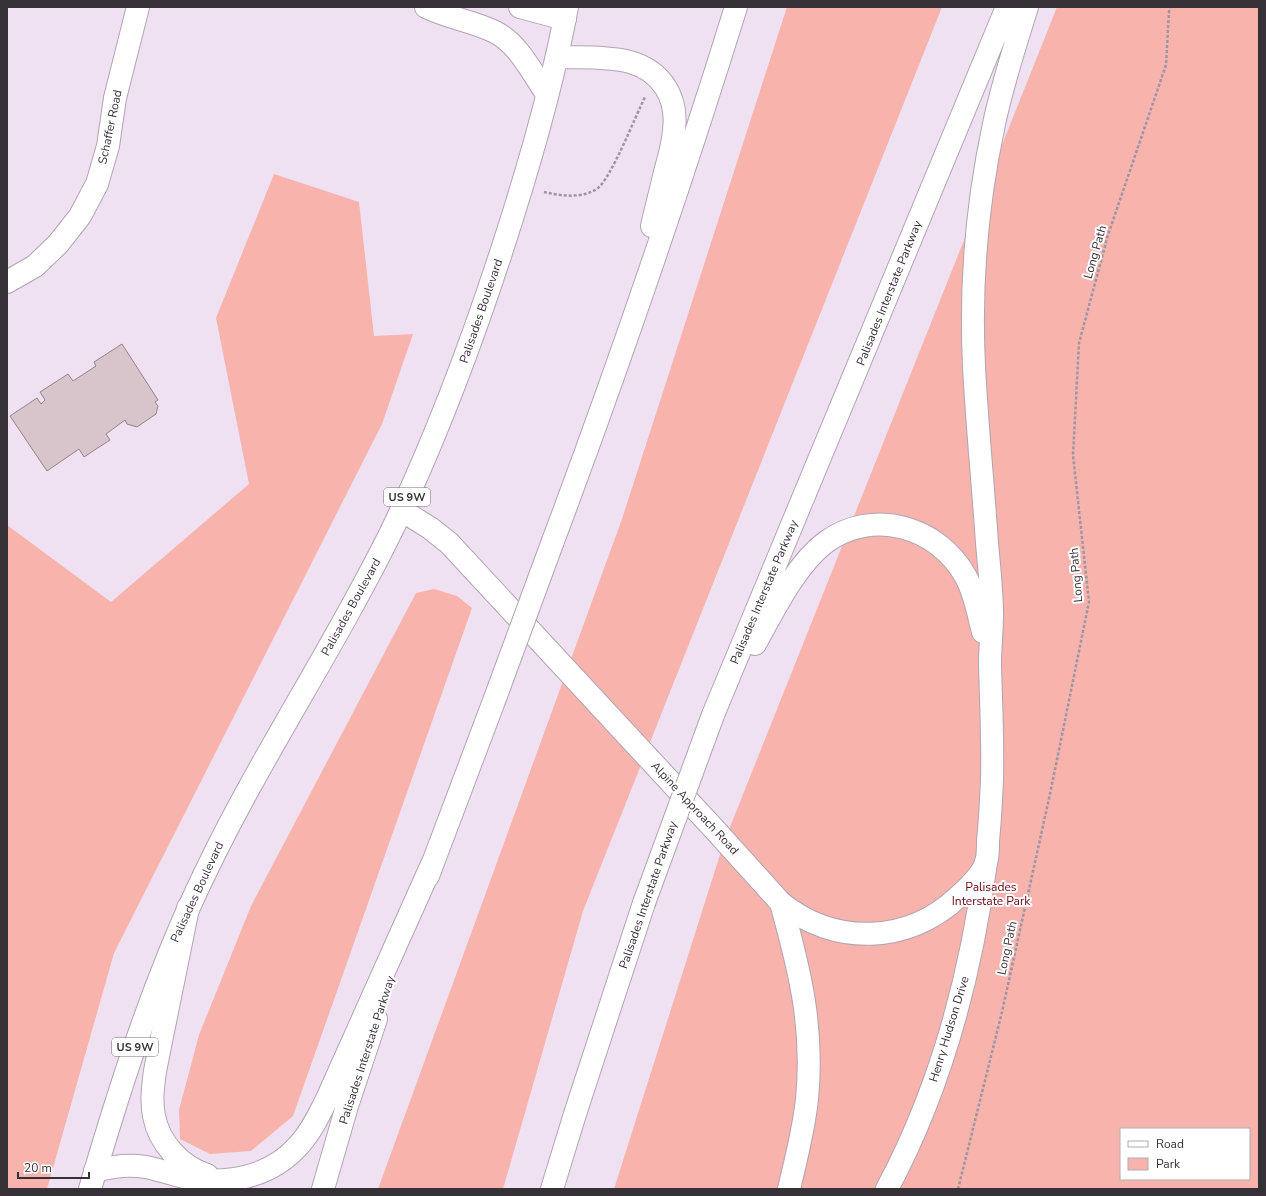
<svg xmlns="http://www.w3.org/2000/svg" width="1266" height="1196" font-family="'Nunito Sans',sans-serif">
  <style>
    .green { fill: #f8b3ad; fill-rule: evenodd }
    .building { fill: #d8c4cb; stroke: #96838b }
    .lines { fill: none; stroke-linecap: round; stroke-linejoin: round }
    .minor-casing { stroke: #b1a4b3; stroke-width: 24 }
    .major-casing { stroke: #b1a4b3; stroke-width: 24 }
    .highway-casing { stroke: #b1a4b3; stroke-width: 24 }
    .path { stroke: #9f95a1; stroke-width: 2.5; stroke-dasharray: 3 2; stroke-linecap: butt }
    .minor { stroke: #fff; stroke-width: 22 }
    .major { stroke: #fff; stroke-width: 22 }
    .highway { stroke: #fff; stroke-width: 22 }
    .highway-bridge-casing { stroke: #b1a4b3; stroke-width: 24; stroke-linecap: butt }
    .highway-bridge { stroke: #fff; stroke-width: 22 }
    .labels { text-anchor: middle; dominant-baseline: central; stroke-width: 4; stroke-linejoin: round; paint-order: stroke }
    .shield { fill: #fff; stroke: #726f73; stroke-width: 1 }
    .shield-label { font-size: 11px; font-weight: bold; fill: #363137 }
    .street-label { font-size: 12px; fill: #363137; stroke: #fff }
    .park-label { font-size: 12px; fill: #6d0511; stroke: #fff }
  </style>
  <rect width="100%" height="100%" fill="#efe1f1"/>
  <path class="green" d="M787,7H942L583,911L503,1189H378L622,519Z
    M1057,7H1259V1189H614L724,842ZM1121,1129H1249V1179H1121Z
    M274,174L359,202L374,336L413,334L382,424L114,953L47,1189H7V525L111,602L249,484L216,318Z
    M434,589L457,596L472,608L293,1116L251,1151L210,1154L180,1139L179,1110L199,1035L251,906L416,593Z"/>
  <path class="building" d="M122,344L158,400L155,402L158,406L156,414L137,427L127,424L125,420L106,434L110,440L84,457L79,449L47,471L10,416L37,398L41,404L45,400L40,392L68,374L73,381L96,366L94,362Z"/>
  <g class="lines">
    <defs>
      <path id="minor" d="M426,7C448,18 473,21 495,32C519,44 532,73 547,94
        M520,7L565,19
        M7,282L35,266L58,244L80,216L97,184L108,146L115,98L138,7
        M781,903C800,971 814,1028 807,1099C804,1129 796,1159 789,1189
        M887,1189C941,1088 971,975 986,862"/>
      <path id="major" d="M401,510L430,528L449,543L716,831L781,903
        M90,1189C122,1080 157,971 207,869C263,753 335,646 392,530C441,428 480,321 514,212C535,145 554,77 567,7"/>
      <path id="highway" d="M557,57C580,58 608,56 630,62C662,71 678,98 674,130C673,144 669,158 665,172C661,190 656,208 652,226
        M553,541C619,365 680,187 736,7
        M755,644C773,612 796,564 826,542C873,508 938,526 966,577C975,594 978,613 983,632
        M713,715L1007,7
        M428,876L494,701
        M781,903C835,946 908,944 958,897C967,889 982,874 986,863C988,857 988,848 988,841C990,821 991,801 992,780C993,741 991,703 990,664C990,648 992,631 992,614C992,591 989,566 987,543C983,484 977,425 974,366C970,285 977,203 994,124C1002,85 1015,46 1027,7
        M188,908L155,1071C153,1086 151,1101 154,1116C159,1143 181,1167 207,1175
        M95,1171C117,1165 137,1163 158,1170C167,1172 175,1175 184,1177C225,1186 270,1178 299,1145C311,1132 319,1115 327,1099L433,862
        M323,1189L347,1106L376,1019
        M552,1189L575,1114L644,903"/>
    </defs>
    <use href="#minor" class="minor-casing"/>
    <use href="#major" class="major-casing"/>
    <use href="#highway" class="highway-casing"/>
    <path class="path" d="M544,192C561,196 583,199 598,188C611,178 636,115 645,97
      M958,1189L1002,1012L1050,794L1089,602L1073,455L1079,343L1108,235L1166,65L1169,11L1170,7"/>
    <use href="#minor" class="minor"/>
    <use href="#major" class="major"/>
    <use href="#highway" class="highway"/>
    <defs>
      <path id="highway-bridge" d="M494,701L553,541
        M644,903L713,715"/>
    </defs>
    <use href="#highway-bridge" class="highway-bridge-casing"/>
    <use href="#highway-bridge" class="highway-bridge"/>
  </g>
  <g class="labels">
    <g class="shield">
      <rect x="384" y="488" width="46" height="18" rx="3"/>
      <rect x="112" y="1038" width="46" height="18" rx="3"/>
    </g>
    <g class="shield-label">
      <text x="407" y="497">US 9W</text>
      <text x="135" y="1047">US 9W</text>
    </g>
    <g class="street-label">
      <text transform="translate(110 127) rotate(-78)">Schaffer Road</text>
      <text transform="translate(1095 252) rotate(-74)">Long Path</text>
      <text transform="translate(889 293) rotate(-68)">Palisades Interstate Parkway</text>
      <text transform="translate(481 311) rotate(-71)">Palisades Boulevard</text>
      <text transform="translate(1076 575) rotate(-95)">Long Path</text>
      <text transform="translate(764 592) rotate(-67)">Palisades Interstate Parkway</text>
      <text transform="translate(351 607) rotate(-61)">Palisades Boulevard</text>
      <text transform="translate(695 808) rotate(47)">Alpine Approach Road</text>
      <text transform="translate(197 892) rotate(-65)">Palisades Boulevard</text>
      <text transform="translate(648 895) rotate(-71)">Palisades Interstate Parkway</text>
      <text transform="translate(1007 948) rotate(-78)">Long Path</text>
      <text transform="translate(949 1029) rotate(-73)">Henry Hudson Drive</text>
      <text transform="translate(367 1050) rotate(-72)">Palisades Interstate Parkway</text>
    </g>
    <g class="park-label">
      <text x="991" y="887">Palisades<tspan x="991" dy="14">Interstate Park</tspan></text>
    </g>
  </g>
  <rect width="1266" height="1196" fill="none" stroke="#363137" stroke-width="16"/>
  <rect x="1120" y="1128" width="130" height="52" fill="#ffffff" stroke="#afadaf"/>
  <rect x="1128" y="1141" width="20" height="6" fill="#ffffff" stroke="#afadaf"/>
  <text x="1156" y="1148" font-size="12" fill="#363137">Road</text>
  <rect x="1128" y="1158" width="20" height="12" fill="#f8b3ad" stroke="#afadaf"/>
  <text x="1156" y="1168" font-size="12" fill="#363137">Park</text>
  <path d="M18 1172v6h71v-6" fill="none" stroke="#363137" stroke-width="2"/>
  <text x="24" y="1172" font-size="12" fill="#363137" stroke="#ffffff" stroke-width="3" paint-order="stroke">20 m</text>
</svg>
